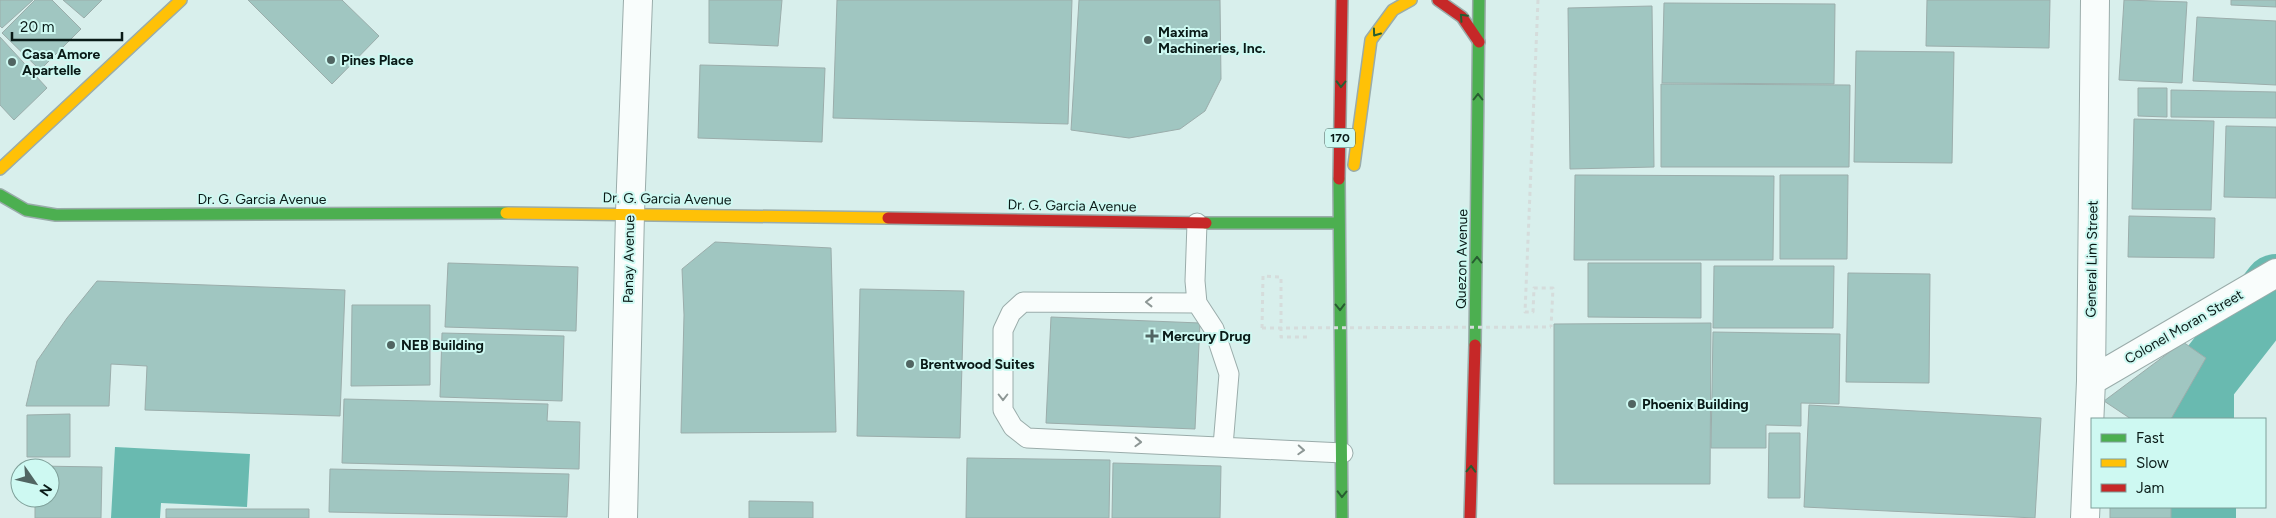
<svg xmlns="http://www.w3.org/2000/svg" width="2276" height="518" font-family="Figtree,sans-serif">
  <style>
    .water { fill: #69bab0 }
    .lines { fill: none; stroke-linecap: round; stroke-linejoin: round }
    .river { stroke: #69bab0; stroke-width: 66 }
    .building { fill: #a0c6c1; stroke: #9badab }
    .lane-casing { stroke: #9aacaa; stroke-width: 21 }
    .street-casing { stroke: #9aacaa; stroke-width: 30 }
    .fast-casing { stroke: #9aacaa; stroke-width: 14 }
    .slow-casing { stroke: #9aacaa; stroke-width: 14 }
    .jam-casing { stroke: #9aacaa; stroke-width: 14 }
    .path { stroke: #d5dcdb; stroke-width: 3; stroke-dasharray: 4 4; stroke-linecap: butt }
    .lane { stroke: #f9fdfc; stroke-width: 19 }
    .street { stroke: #f9fdfc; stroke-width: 28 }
    .fast { stroke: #4caf50; stroke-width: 11 }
    .slow { stroke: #ffc107; stroke-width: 11 }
    .jam { stroke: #c62828; stroke-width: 11 }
    .path-bridge { stroke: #d5dcdb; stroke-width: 3; stroke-dasharray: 4 4; stroke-linecap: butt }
    .oneway { stroke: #275d31 }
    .oneway2 { stroke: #8d9795 }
    .poi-dot { fill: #516562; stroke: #cef9f2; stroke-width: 2 }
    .labels { text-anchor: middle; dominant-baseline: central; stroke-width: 4; stroke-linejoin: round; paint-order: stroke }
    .shield { fill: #cef9f2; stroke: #445d59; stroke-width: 1 }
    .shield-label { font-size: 12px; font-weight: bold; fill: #091a17 }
    .poi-label { font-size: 14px; font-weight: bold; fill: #091a17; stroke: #cef9f2; text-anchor: start }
    .street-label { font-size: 14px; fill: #091a17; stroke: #cef9f2 }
  </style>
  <rect width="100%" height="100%" fill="#d8efec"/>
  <path class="water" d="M115,447L250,454L247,507L161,503L160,518H111Z"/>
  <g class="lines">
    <path class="river" d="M2201,419V383L2276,287
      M2203,507V518"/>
  </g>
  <path class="building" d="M0,0H33L2,28L0,26Z
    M35,0H52L81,29L40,70L2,33Z
    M63,0H102L84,18Z
    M248,0H342L379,36L332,84Z
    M709,0H782L778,46L709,43Z
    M837,0H1072L1068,124L833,118Z
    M1079,0H1220L1221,79L1205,111L1180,129L1129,138L1071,130Z
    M1927,0H2050L2049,48L1926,46Z
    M2124,0L2187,2L2182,83L2119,80Z
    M2231,0H2276V7L2231,5Z
    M1664,3L1835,4L1834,84L1662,83Z
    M1652,6L1654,167L1570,169L1568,8Z
    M2197,17L2276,21V85L2193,81Z
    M0,37L47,88L14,120L0,105Z
    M1856,51L1954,52L1952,163L1854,162Z
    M700,65L825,68L822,142L698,138Z
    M1661,84L1850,85L1849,167H1661Z
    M2138,88H2167V117L2138,116Z
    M2171,90L2276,92V118L2171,117Z
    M2134,119L2214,121L2211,210L2132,209Z
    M2226,126L2276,127V198L2224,197Z
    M1575,175L1774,176L1773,260H1574Z
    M1780,175H1848L1847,259H1780Z
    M2129,216L2215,218L2214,258L2128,257Z
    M715,242L831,248L836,432L681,433L684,315L682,269Z
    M448,263L578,267L576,331L445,327Z
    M1588,263H1701V318L1588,317Z
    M1714,266H1834L1833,328H1713Z
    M1848,273L1930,274L1929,383L1846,382Z
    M97,281L345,290L340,416L145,410L147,366L111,364L109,406H26L37,361L67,318Z
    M860,289L964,291L960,438L857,436Z
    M352,305H430V385L351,386Z
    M1051,317L1200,323L1195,429L1046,423Z
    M1711,323L1710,484H1554V324Z
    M1713,332L1840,334L1839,404L1801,403V426L1766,425V448H1711Z
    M442,333L564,336L562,401L440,397Z
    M2183,342L2206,358L2171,419H2131L2104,401Z
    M344,399L548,404L547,421L580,422L579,469L342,463Z
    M1809,405L2041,418L2035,518L1804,507Z
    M70,414V457H27V415Z
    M1769,433H1800V498H1768Z
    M967,458L1110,460L1109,518H966Z
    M1113,463L1221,466L1220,518H1112Z
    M36,466L102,467L101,518H35V498H50V468H36Z
    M330,469L569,474L567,517L329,512Z
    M749,501L813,502V518H749Z
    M2110,507H2171V518H2110Z
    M166,509H309V518H166Z"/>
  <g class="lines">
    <defs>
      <path id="lane" d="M1197,223L1195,281L1197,303L1214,329L1229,374L1223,446
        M1197,303L1023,302L1011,313L1003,330V410L1013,427L1027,438L1343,453"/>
      <path id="street" d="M2091,381L2276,273
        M623,518L630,213L638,0
        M2085,518L2091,381L2095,0"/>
      <path id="fast" d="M1339,179L1342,518
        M0,195L26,210L56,215L506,213
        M1206,223H1338
        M1475,345L1479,0"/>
      <path id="slow" d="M1354,165L1371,40L1393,10L1411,0
        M0,169L181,0
        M506,213L888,218"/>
      <path id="jam" d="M1438,0L1462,17L1479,42
        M1339,179L1342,0
        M888,218L1206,223
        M1470,518L1475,345"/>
    </defs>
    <use href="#lane" class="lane-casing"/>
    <use href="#street" class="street-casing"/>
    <use href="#fast" class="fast-casing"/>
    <use href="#slow" class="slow-casing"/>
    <use href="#jam" class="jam-casing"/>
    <path class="path" d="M1538,0L1525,312H1533L1534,288H1553L1551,327
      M1262,328L1263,276L1281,277V337H1307"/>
    <use href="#lane" class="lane"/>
    <use href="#street" class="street"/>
    <use href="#fast" class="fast"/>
    <use href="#slow" class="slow"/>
    <use href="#jam" class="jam"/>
    <path class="path-bridge" d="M1262,328L1551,327"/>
  </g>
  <defs><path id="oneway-chevron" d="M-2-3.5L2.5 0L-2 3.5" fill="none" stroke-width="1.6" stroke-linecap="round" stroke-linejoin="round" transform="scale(1.25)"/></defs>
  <g class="oneway">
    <use href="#oneway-chevron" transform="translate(1463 17) rotate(-133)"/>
    <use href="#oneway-chevron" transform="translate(1376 33) rotate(126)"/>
    <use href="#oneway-chevron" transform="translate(1341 84) rotate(91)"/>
    <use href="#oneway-chevron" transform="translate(1478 97) rotate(-90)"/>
    <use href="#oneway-chevron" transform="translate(1477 260) rotate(-90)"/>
    <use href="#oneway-chevron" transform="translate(1340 307) rotate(89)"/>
    <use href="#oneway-chevron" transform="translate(1471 469) rotate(-88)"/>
    <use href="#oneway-chevron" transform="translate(1342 494) rotate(91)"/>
  </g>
  <g class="oneway2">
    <use href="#oneway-chevron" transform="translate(1149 302) rotate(-180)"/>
    <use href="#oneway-chevron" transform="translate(1003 397) rotate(90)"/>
    <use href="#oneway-chevron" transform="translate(1138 442) rotate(2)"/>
    <use href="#oneway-chevron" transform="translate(1301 450) rotate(3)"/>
  </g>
  <g class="poi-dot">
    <circle cx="1148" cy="40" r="5"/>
    <circle cx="331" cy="60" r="5"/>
    <circle cx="12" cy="62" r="5"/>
    <path d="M1149.5 328.5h5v5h5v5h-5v5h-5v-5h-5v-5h5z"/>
    <circle cx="391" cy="345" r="5"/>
    <circle cx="910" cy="364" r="5"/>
    <circle cx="1632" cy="404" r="5"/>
  </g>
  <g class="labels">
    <rect class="shield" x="1325" y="128.5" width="30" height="19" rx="4"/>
    <g class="shield-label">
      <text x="1340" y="138">170</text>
    </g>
    <g class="poi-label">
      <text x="1158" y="32">Maxima<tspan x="1158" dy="16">Machineries, Inc.</tspan></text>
      <text x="22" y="54">Casa Amore<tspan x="22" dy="16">Apartelle</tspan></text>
      <text x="341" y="60">Pines Place</text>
      <text x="1162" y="336">Mercury Drug</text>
      <text x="401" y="345">NEB Building</text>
      <text x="920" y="364">Brentwood Suites</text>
      <text x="1642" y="404">Phoenix Building</text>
    </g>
    <g class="street-label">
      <text x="262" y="199">Dr. G. Garcia Avenue</text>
      <text transform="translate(667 199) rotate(1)">Dr. G. Garcia Avenue</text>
      <text transform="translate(1072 206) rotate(1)">Dr. G. Garcia Avenue</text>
      <text transform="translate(629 259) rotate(-89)">Panay Avenue</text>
      <text transform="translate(1462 259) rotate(-89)">Quezon Avenue</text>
      <text transform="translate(2092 259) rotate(-89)">General Lim Street</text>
      <text transform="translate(2184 327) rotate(-30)">Colonel Moran Street</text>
    </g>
  </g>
  <rect x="2091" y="418" width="175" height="90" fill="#cef9f2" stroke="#7fa09a"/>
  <rect x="2101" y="434" width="25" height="8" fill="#4caf50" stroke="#7fa09a"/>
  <text x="2136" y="443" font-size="15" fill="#091a17">Fast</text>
  <rect x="2101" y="459" width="25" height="8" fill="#ffc107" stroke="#7fa09a"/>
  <text x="2136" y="468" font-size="15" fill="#091a17">Slow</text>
  <rect x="2101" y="484" width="25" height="8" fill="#c62828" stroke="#7fa09a"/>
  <text x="2136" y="493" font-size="15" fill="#091a17">Jam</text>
  <g transform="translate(35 483) rotate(124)"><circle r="24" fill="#cef9f2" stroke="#7fa09a"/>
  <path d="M0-4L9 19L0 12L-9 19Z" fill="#516562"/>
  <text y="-8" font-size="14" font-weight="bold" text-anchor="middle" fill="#091a17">N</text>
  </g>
  <path d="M12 32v8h110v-8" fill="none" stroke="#091a17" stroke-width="2.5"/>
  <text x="20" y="32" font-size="15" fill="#091a17" stroke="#cef9f2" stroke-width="4" paint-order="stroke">20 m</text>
</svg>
